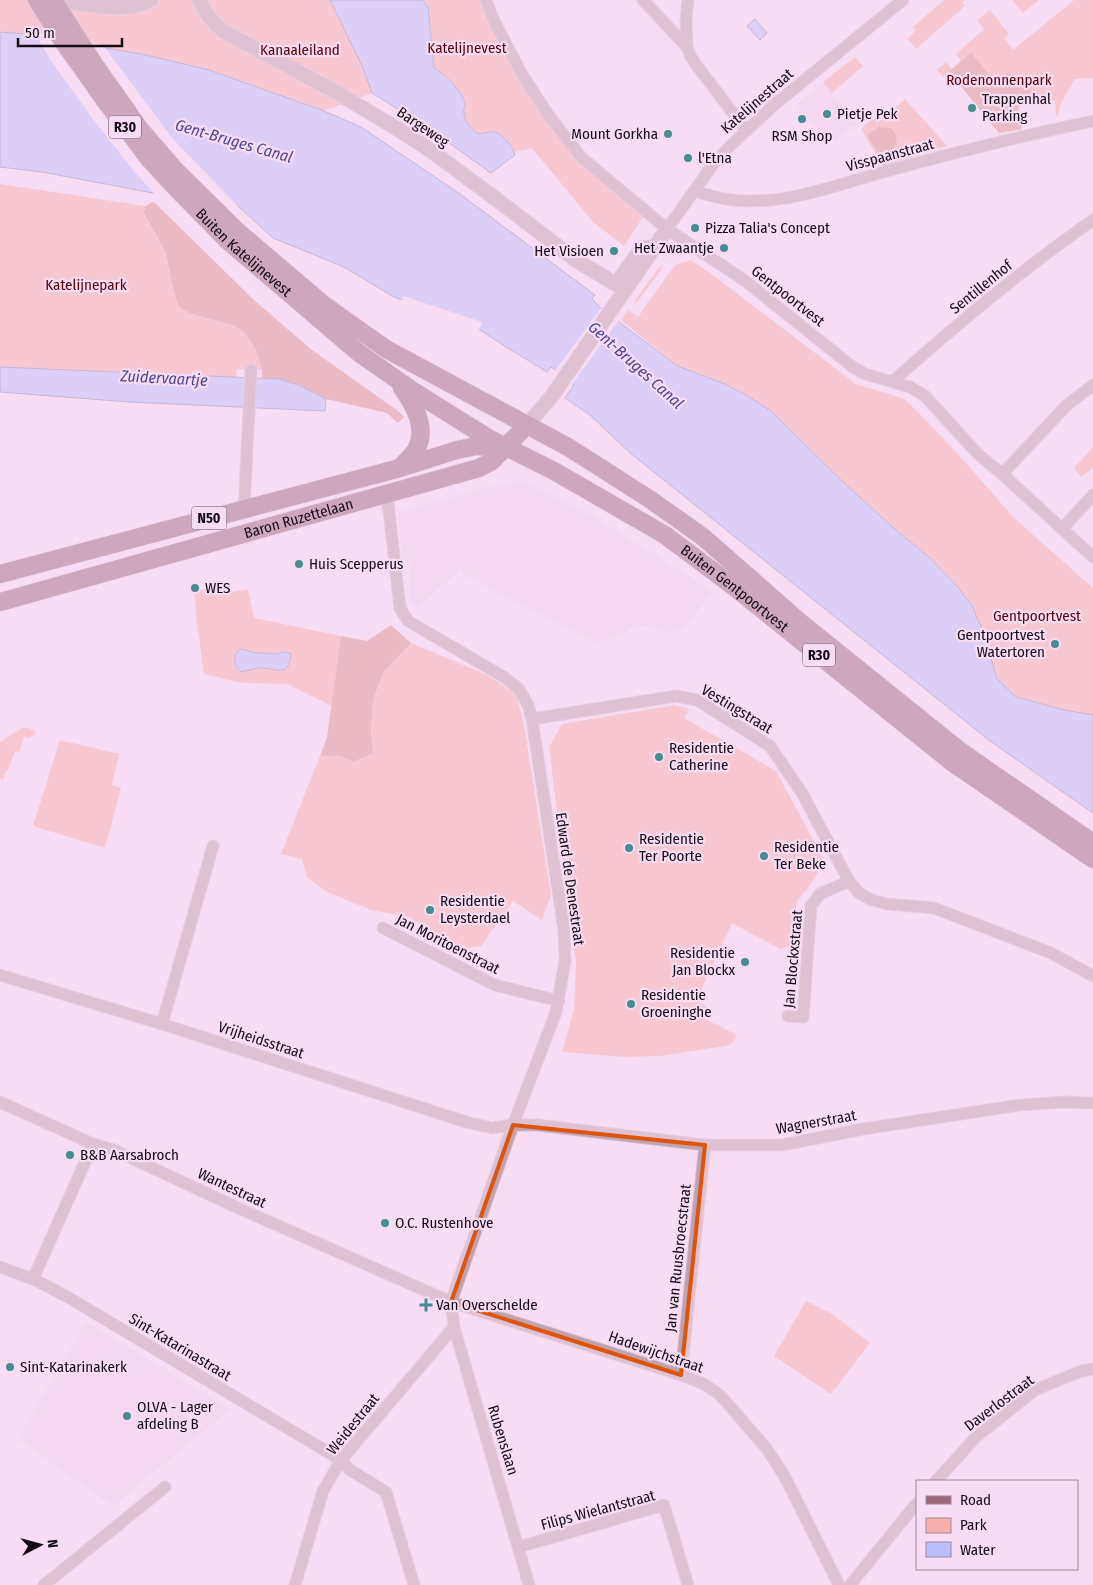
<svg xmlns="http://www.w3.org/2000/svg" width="1093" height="1585" font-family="'Fira Sans Condensed',sans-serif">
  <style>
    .built { fill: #f3d0ed }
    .green { fill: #f7b0ac }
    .forest { fill: #dc938f }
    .water { fill: #b9bffe; stroke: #8889b8 }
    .pier { fill: #f8dcf3 }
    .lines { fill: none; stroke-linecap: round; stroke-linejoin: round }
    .minor-casing { stroke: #d4bbcf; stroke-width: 13 }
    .tertiary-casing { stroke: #d4bbcf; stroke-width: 16 }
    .primary-casing { stroke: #d4bbcf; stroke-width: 19 }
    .minor { stroke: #c1a1ab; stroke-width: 11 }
    .tertiary { stroke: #c1a1ab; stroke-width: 14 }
    .primary { stroke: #9e677a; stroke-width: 18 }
    .marked { fill: none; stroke: #dd550c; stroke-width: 4; stroke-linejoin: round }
    .poi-dot { fill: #458d93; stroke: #f8dcf3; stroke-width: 2 }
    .labels { text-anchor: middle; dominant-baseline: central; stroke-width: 4.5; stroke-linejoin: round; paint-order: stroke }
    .shield { fill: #f8dcf3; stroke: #594a56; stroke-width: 1 }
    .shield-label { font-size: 14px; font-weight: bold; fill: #150b13 }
    .park-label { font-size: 15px; fill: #59000b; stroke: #f8dcf3 }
    .poi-label { font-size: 15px; fill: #150b13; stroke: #f8dcf3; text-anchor: start }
    .street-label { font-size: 15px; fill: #150b13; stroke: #f8dcf3 }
    .water-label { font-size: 16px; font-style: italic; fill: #474791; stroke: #f8dcf3 }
  </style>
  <rect width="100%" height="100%" fill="#f8dcf3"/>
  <path class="built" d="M823,82L858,125L833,141L832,139L825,143L813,128L814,126L796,104Z
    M521,480L591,515L691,577L712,593L684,628L671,632L644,626L632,627L623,636L596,643L466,576L461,569L416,609L411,601L409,582L410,564L403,561L397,513L477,490Z
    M86,1322L231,1409L113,1506L49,1462V1460L17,1439Z"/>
  <path class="green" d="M0,0H330L363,68L372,93L324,111L209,70L146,55L26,34L0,32Z
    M423,0H482L580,162L643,217L624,246L593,222L532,148L515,152C500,133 503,131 478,134C471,128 464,122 464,112C463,108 465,108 465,104C462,92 445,73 434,68L428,7Z
    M944,0H965L962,3L965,6L916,49L907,38L916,31L913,27Z
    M1012,0H1039L1023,13Z
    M1074,0H1093V78L1075,79L1060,105L1058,116H1056L1055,100L1018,107L1022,129L999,133L950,72L943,77L937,70L946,62L952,69L961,61L956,54L984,29L977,20L990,10L1009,34L1004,38L1013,50Z
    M855,57L863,66L832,93L823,82Z
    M905,99L947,146L883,166L861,129L873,118L877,123Z
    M0,184L146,206L143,213L165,251L174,292L191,314L233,325L245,333L256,350L262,370L237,369L236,378L0,367Z
    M691,260L709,272L856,384L905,399L958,454L1014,518L1093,588V715L1064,710L1016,697L997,679L982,629L956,584L930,558L890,525L844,483L771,411L746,395L725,384L677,366L621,320L628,310L638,317L675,265Z
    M661,265L662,269L637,302L633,303Z
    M1093,447V468L1081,477L1074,468Z
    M224,584L226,593L248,589L254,618L341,636L332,706L287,684L243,683L204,674L196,616L195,591Z
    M411,643L487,675L516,694L524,725L551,895L542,920L513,901L481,946L458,950L409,917L371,910L327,892L307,877L302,859L281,854L320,756H340L353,762L373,753L371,731L373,700L383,673Z
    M675,705L689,709L684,718L776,771L823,858L821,867L811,884L797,901L792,946L780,949L732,923L696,1001L708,1007L701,1017L737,1035L731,1045L660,1056L623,1057L562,1052L574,1010L576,963L549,747L562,724Z
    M24,727L36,731L34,736L31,735L30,738L24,737L19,752L15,751L8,771L6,770L3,780L0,779V742Z
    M60,740L119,754L112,785L121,788L105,848L33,826Z
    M806,1301L832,1314L870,1343L831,1394L774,1356Z"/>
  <path class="forest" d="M971,53L992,78L1008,73C1020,79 1033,91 1037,103L1018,107L1022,129L999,133L949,72Z
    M879,127L891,128C903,142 894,150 881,158L867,135Z
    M152,202L155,203L255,301L312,350L398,411L404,417L398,423L387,413L326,399L298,385L279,379H262V370L256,350L245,333L233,325L191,314L179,307L174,292L165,251L143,212L146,206Z
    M391,625L411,643L383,673L373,700L371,731L373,753L353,762L340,756H320L327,737L341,636L367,641Z"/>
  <path class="water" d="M330,0H423L428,7L434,68C444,73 463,92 465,104C465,108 463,107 464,112C464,122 471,128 478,134C483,134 490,131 494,132C502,133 514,148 515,155L491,173L431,130L372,93L363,68Z
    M755,19L767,33L760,40L747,26Z
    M0,32L26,34L146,55L209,70L324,111L361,127L460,194L595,295L592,299L601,308L677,366L725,384L746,395L771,411L844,483L890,525L930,558L956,585L972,606L982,629L997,679L1016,697L1064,710L1093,715V813L990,741L630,453L590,415L565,398L574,385L551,367L547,372L503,345L477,328L394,297L344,267L273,238L238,206L169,196L42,172L0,167Z
    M0,367L279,379L298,385L326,399L325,411L129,402L0,392Z
    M240,649C245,649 247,651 252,652C254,653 275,654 276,654C283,653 285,650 291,654C288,679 277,668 261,668C254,668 248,671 241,672C234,664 232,657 240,649Z"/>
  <path class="pier" d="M35,33L103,45L172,138L249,218L236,208L156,196L133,170L92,118L51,61Z
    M403,296L482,322L479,330L401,302Z
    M601,308L619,320L572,384L555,371Z"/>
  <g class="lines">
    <defs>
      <path id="minor" d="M486,0L495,23L523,76L549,116L582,158L667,229L744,280L854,368L865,374L910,387L925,396L978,454L1002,474L1093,557
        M643,0L687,47L690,55L694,62L746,130
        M687,47L686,20L688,0
        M694,191C702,193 711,196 720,198C779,210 837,184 894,169C960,151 1026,135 1093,121
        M667,229L712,166L730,146L774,105L903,0
        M892,382C956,325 1022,269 1093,220
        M1002,474L1067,405L1093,385
        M387,494L400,608L408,621L504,677L519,689L528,705L532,719L564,930L565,961L556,1012L513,1125L451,1302L454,1327L529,1585
        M244,509L251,370
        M1062,529L1093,495
        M532,719L676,696L697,700L770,746L802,793L849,881L859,893L872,900L887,904L934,908L1051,953L1093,976
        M383,928L495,985L559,1001
        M0,975L162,1024L466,1122L492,1128L513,1125H537L705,1145H782L863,1129L1020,1105L1064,1102L1093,1103
        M788,1016L803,1017L811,906L820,894L849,881
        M162,1024L213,846
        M0,1102L93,1144L114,1150L236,1207L451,1302L681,1375L704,1384L720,1395L767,1449L785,1477L839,1585
        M0,1267L33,1279L66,1296L341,1460L350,1470L386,1492L414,1585
        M33,1279L93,1144
        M681,1375L705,1145
        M936,1481L976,1437L1035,1390L1081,1371L1093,1369
        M519,1547L664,1505L688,1585
        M44,1585L165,1487
        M295,1585L323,1491L341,1460L454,1327
        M850,1585L917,1503"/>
      <path id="tertiary" d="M57,0C87,4 123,14 151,0
        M199,0C205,13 212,22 223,31L334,91L396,128L430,150L500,202L577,261L626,290
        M616,284L642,248L655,247
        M527,425L552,396L667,229"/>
      <g id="primary">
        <path id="s1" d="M37,0L60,37L104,99L150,160L175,187L228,241L359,353L413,391L488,438L554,471L665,535L733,586L953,763L1093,859"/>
        <path d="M53,0L96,67L139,128L176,171L237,231L324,305L386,349L568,447L651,500L703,537L801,623L960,751L1093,843"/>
        <path d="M400,468C405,462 412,456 416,450C428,428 414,405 402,388"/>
        <path d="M0,574L400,468L457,450L476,446L502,448"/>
        <path id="s2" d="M0,602L479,468L492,461L527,425"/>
      </g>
    </defs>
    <use href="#minor" class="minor-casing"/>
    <use href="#tertiary" class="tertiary-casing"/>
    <use href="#primary" class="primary-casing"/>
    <use href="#minor" class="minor"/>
    <use href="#tertiary" class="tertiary"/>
    <use href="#primary" class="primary"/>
  </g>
  <path d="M0 0H1093V1585H0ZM513,1125L705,1145L681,1375L451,1302Z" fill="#f8dcf3" fill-opacity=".55" fill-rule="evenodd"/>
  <path class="marked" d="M513,1125L705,1145L681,1375L451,1302Z"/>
  <g class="poi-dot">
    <circle cx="972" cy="108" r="5"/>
    <circle cx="827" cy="114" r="5"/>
    <circle cx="802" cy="119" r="5"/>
    <circle cx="668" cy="134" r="5"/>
    <circle cx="688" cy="158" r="5"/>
    <circle cx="695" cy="228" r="5"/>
    <circle cx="724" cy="248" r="5"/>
    <circle cx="614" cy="251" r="5"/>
    <circle cx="299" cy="564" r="5"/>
    <circle cx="195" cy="588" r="5"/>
    <circle cx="1055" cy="644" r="5"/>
    <circle cx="659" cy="757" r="5"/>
    <circle cx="629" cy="848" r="5"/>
    <circle cx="764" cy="856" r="5"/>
    <circle cx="430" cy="910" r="5"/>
    <circle cx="745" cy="962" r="5"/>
    <circle cx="631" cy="1004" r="5"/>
    <circle cx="70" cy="1155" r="5"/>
    <circle cx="385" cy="1223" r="5"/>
    <path d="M423.5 1297.5h5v5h5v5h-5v5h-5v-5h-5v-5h5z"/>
    <circle cx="10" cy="1367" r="5"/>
    <circle cx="127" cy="1416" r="5"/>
  </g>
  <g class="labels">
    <g class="shield">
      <rect x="109" y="115.5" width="32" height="23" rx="4"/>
      <rect x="191.5" y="506.5" width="35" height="23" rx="4"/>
      <rect x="803" y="643.5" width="32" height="23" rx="4"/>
    </g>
    <g class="shield-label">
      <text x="125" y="127">R30</text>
      <text x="209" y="518">N50</text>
      <text x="819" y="655">R30</text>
    </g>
    <g class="park-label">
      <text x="467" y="48">Katelijnevest</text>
      <text x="300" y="50">Kanaaleiland</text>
      <text x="999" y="80">Rodenonnenpark</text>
      <text x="86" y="285">Katelijnepark</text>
      <text x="1037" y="616">Gentpoortvest</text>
    </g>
    <g class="poi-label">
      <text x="982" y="99">Trappenhal<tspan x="982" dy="17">Parking</tspan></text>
      <text x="837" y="114">Pietje Pek</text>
      <text x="658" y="134" text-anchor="end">Mount Gorkha</text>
      <text x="802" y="136" text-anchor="middle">RSM Shop</text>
      <text x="698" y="158">l'Etna</text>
      <text x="705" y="228">Pizza Talia's Concept</text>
      <text x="714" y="248" text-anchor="end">Het Zwaantje</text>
      <text x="604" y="251" text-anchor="end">Het Visioen</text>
      <text x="309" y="564">Huis Scepperus</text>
      <text x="205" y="588">WES</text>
      <text x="1045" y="635" text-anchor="end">Gentpoortvest<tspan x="1045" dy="17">Watertoren</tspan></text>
      <text x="669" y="748">Residentie<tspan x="669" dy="17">Catherine</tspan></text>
      <text x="639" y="839">Residentie<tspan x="639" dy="17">Ter Poorte</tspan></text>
      <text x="774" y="847">Residentie<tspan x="774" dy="17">Ter Beke</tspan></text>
      <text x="440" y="901">Residentie<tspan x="440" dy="17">Leysterdael</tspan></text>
      <text x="735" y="953" text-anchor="end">Residentie<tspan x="735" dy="17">Jan Blockx</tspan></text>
      <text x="641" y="995">Residentie<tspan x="641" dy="17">Groeninghe</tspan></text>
      <text x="80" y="1155">B&amp;B Aarsabroch</text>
      <text x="395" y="1223">O.C. Rustenhove</text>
      <text x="436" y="1305">Van Overschelde</text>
      <text x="20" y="1367">Sint-Katarinakerk</text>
      <text x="137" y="1407">OLVA - Lager<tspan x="137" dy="17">afdeling B</tspan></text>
    </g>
    <g class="street-label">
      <text transform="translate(757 101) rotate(-41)">Katelijnestraat</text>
      <text transform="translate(423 127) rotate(34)">Bargeweg</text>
      <text transform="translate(890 155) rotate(-15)">Visspaanstraat</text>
      <text stroke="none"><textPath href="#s1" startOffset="328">Buiten Katelijnevest</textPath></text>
      <text transform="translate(981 287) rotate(-39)">Sentillenhof</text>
      <text transform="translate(788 296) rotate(38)">Gentpoortvest</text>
      <text stroke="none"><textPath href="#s2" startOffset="310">Baron Ruzettelaan</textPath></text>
      <text stroke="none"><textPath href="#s1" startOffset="925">Buiten Gentpoortvest</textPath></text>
      <text transform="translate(737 709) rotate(31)">Vestingstraat</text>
      <text transform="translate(570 879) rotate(82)">Edward de Denestraat</text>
      <text transform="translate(448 944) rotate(27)">Jan Moritoenstraat</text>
      <text transform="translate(793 959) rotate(-85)">Jan Blockxstraat</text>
      <text transform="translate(261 1040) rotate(18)">Vrijheidsstraat</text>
      <text transform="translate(816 1122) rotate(-10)">Wagnerstraat</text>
      <text transform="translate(232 1188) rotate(25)">Wantestraat</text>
      <text transform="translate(678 1258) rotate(-84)">Jan van Ruusbroecstraat</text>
      <text transform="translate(180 1347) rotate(31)">Sint-Katarinastraat</text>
      <text transform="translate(656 1352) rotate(19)">Hadewijchstraat</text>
      <text transform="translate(999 1403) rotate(-37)">Daverlostraat</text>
      <text transform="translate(353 1424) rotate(-51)">Weidestraat</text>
      <text transform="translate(503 1440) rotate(73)">Rubenslaan</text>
      <text transform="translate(598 1510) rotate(-15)">Filips Wielantstraat</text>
    </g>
    <g class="water-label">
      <text transform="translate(234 141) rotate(16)">Gent-Bruges Canal</text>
      <text transform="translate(636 365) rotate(42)">Gent-Bruges Canal</text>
      <text transform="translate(164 378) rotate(3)">Zuidervaartje</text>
    </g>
  </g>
  <rect x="916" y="1480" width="162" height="90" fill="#f8dcf3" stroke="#9d8899"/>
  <rect x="926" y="1496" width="25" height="8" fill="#9e677a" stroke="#9d8899"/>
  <text x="960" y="1505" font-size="15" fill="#150b13">Road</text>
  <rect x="926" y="1518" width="25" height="15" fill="#f7b0ac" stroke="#9d8899"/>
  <text x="960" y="1530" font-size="15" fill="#150b13">Park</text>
  <rect x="926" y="1542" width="25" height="15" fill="#b9bffe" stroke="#9d8899"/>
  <text x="960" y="1555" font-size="15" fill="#150b13">Water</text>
  <g transform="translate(40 1545) rotate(84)" stroke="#f8dcf3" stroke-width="4" paint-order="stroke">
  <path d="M0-4L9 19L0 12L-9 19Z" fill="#150b13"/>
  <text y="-8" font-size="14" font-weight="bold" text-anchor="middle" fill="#150b13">N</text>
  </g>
  <path d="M18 38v8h104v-8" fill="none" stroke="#150b13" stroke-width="2.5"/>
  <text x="25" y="38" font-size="15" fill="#150b13" stroke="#f8dcf3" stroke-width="4" paint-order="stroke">50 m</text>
</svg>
